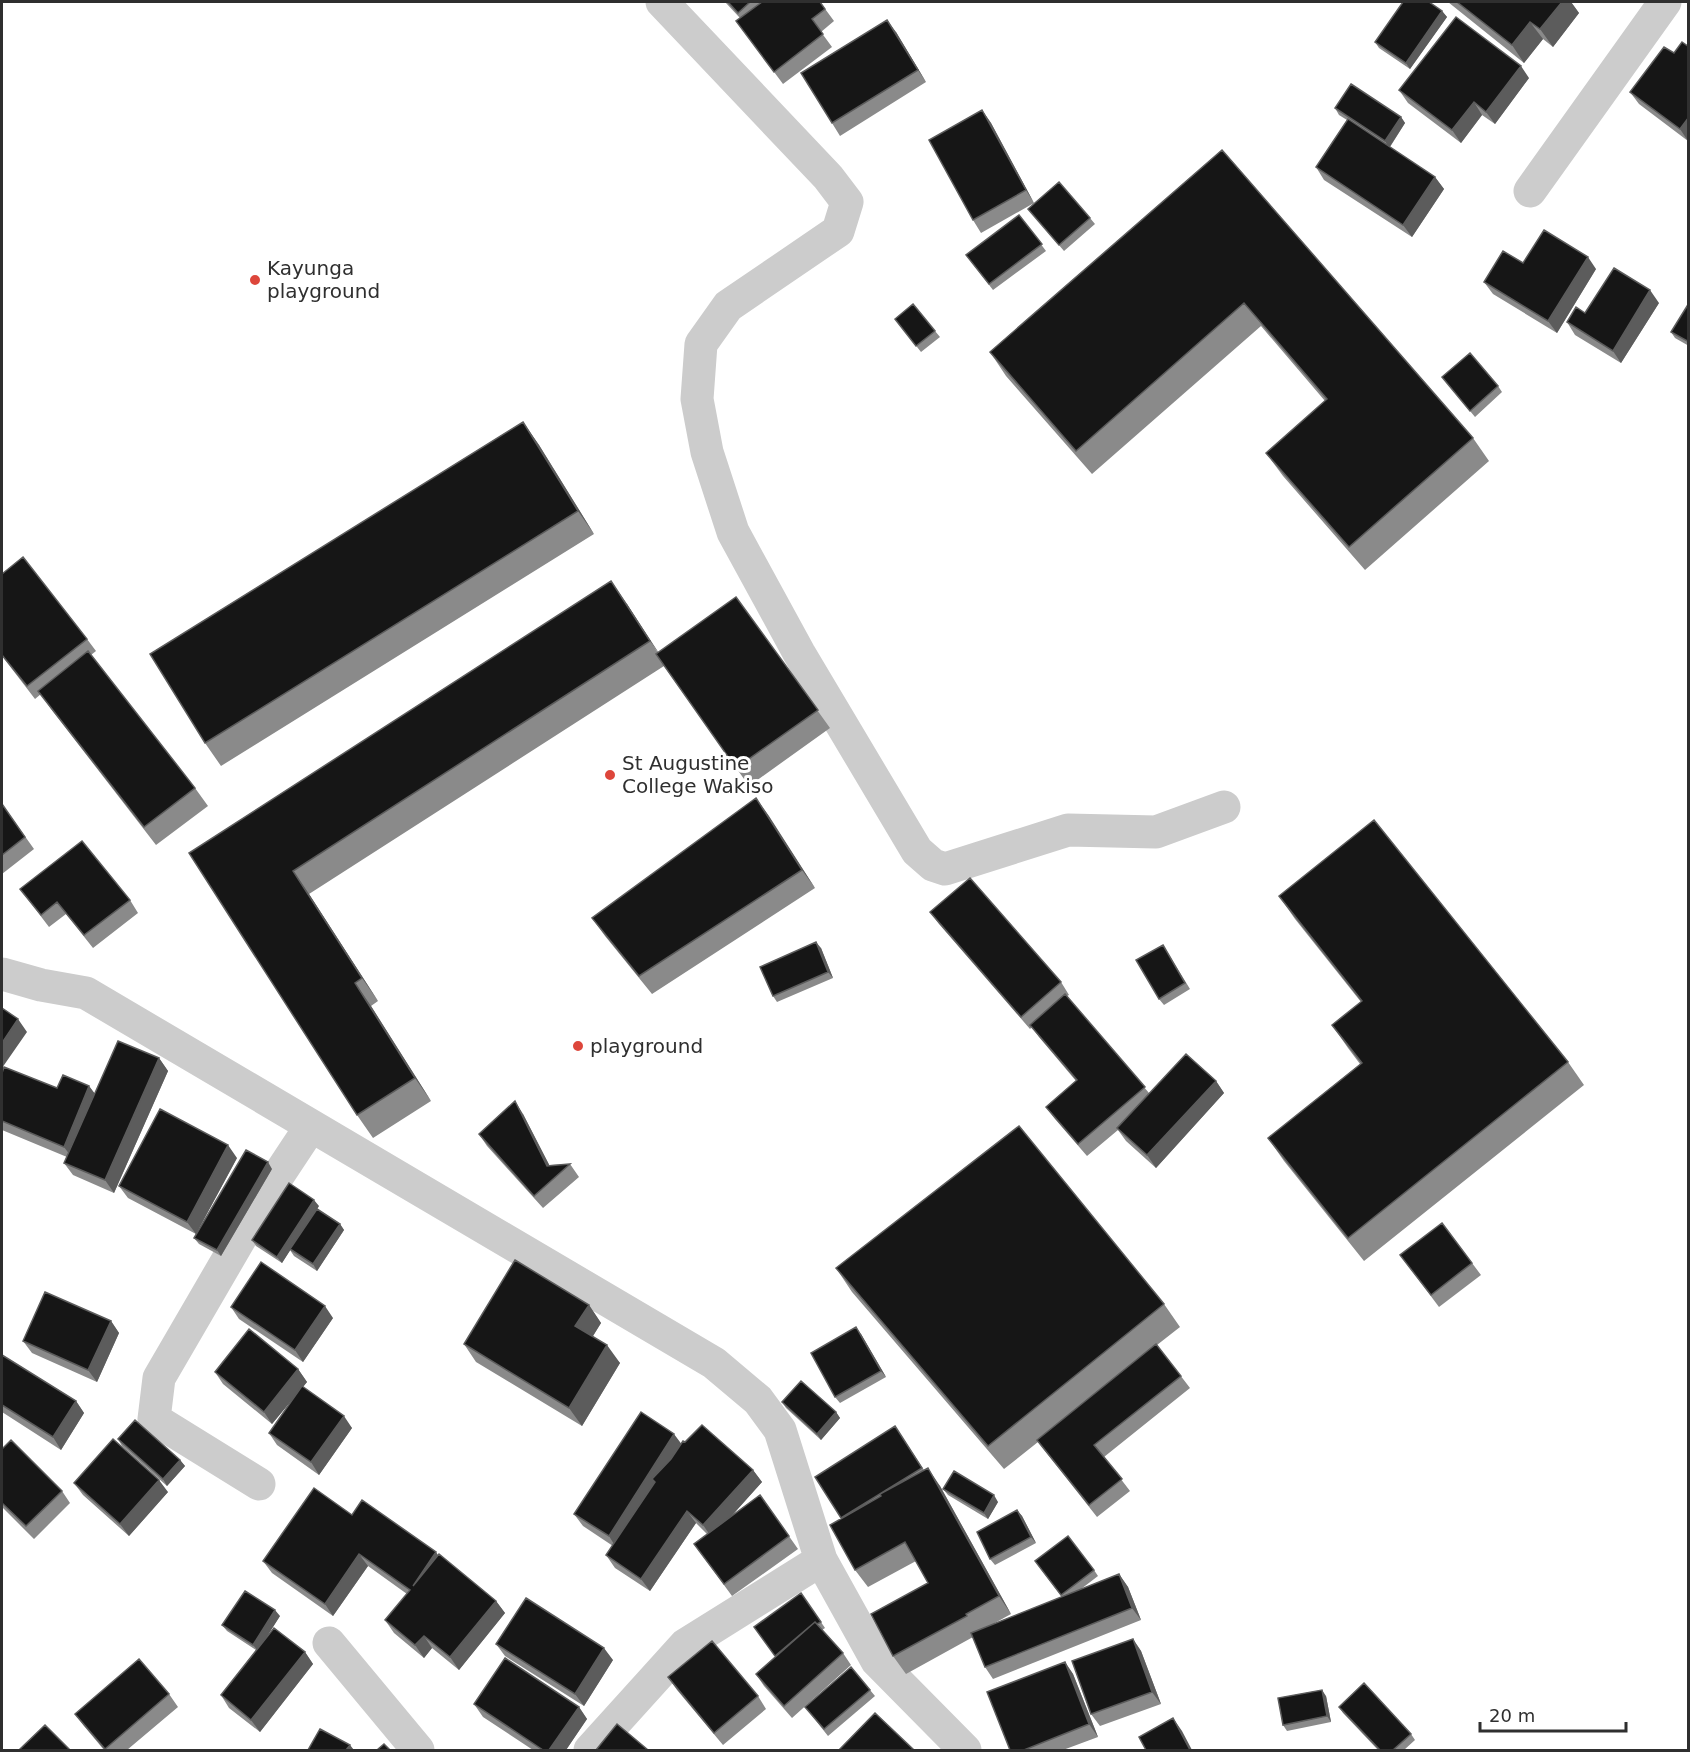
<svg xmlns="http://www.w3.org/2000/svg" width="1690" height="1752" font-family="'DejaVu Sans',sans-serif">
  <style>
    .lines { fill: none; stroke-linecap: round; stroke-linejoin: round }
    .minor { stroke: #ccc; stroke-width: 33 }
    .wall { fill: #8a8a8a }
    .shaded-wall { fill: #5c5c5c }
    .building { fill: #161616; stroke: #5c5c5c; stroke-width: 1.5 }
    .poi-dot { fill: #dd463b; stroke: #fff; stroke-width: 2 }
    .labels { text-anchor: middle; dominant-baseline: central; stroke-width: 6; stroke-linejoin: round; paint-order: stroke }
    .poi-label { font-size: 20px; fill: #2f2f2f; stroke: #fff; text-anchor: start }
  </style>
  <rect width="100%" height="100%" fill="#fff"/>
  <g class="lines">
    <path class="minor" d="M662,2L828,177L847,202L838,231L728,306L701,344L697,399L707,452L733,532L799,653L917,851L933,865L945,869L1068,830L1156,832L1224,807
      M1530,191L1665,2
      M2,974L41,985L86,993L714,1363L758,1400L780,1430L821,1560L877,1661L965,1750
      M259,1484L154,1419L159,1378L266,1194L311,1126
      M329,1643L418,1750
      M590,1750L685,1645L821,1560"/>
  </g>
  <path class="wall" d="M725,2H820L834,21L821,32L832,47L783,84L736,21L740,18Z
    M1448,2H1571L1579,13L1553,47L1543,39L1524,63Z
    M1442,11L1447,17L1410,69L1379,48L1375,42Z
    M896,32L926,82L840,136L832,123Z
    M1689,47V141H1688L1639,104L1630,92L1674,53Z
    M1529,78L1495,124L1482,115L1461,143L1408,103L1399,90Z
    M1335,108L1401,117L1405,123L1390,147L1435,177L1444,189L1412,237L1324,180L1316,167L1347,120L1339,115Z
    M982,110L991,123L1034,203L981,233L973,220Z
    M1222,150L1473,438L1489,461L1365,570L1283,476L1266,453L1325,401L1261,326L1092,474L1006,376L990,352Z
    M1028,209L1090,218L1095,224L1064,251Z
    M1019,215L1046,251L993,290L966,255Z
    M1523,263L1596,269L1557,333L1493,294L1484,282Z
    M1659,303L1621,363L1575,335L1567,322Z
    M1689,303V346L1675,338L1671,332Z
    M895,319L935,331L940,337L921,352Z
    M1442,377L1498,386L1502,392L1475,417Z
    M523,422L539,445L594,534L221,766L205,743Z
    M2,574L87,639L96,651L91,655L195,788L208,806L156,845L51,709L41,694L35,699L2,656Z
    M736,597L830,728L749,786L664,666L309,894L378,1001L371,1006L431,1101L373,1138L357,1115L189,853L627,604L658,653Z
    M756,798L815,888L652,994L605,936L592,918Z
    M2,804L34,849L2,874Z
    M20,889L130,900L138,913L93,948L66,914L49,927Z
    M1279,896L1568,1062L1584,1085L1364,1261L1284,1161L1268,1138L1360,1064L1348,1048L1332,1025L1361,1002L1295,919Z
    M930,912L1061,982L1069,995L1067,996L1149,1093L1216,1081L1224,1093L1156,1168L1126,1141L1118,1130L1087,1156L1055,1119L1046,1107L1076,1081L1039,1037L1032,1027L1030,1029L939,924Z
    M1163,945L1190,989L1164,1005L1159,999Z
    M821,948L833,978L777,1002L773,996Z
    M159,1058L168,1071L114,1193L73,1175L64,1163L67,1157L2,1130V1073L57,1088L89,1086L95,1094Z
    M523,1114L549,1165L570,1164L579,1177L543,1208L487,1146L479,1134Z
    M237,1158L196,1234L128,1198L119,1186Z
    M272,1169L221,1256L199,1244L194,1238Z
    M319,1206L317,1209L340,1224L344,1230L317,1271L294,1256L290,1250L282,1263L256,1246L252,1240Z
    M1400,1255L1472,1263L1481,1275L1439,1307Z
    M836,1268L1164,1304L1180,1327L1157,1345L1190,1388L1104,1457L1130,1491L1097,1517L1038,1442L1004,1469L852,1292Z
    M589,1305L601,1323L593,1336L620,1363L582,1426L476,1362L464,1344Z
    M231,1307L333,1318L303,1362L239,1319Z
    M111,1321L119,1333L97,1382L32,1353L23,1341Z
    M861,1334L886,1377L840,1403L835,1397Z
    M2,1355L76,1401L84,1413L61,1450L2,1412Z
    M298,1369L307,1382L303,1387L352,1428L319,1475L277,1445L269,1433L294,1397L272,1424L223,1384L215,1372Z
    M782,1402L836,1412L840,1418L821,1440L786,1408Z
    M895,1426L924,1470L940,1486L1011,1614L993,1624L1062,1597L1040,1568L1094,1570L1098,1576L1081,1589L1119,1574L1128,1587L1141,1620L993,1679L985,1667L973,1637L906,1674L893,1656L928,1583L916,1561L868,1587L855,1570L841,1518Z
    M118,1439L180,1460L185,1466L167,1486L122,1446Z
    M681,1443L753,1470L762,1482L731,1516L760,1495L798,1549L732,1596L694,1544L707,1534L696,1523L650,1591L615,1568L606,1555L613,1546L583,1526L574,1514Z
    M2,1449L62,1491L70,1503L34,1539L2,1507Z
    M74,1483L168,1492L129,1536L83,1495Z
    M943,1489L998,1502L988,1519L948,1495Z
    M1017,1510L1022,1516L1036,1543L995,1565L990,1559Z
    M352,1515L438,1556L496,1601L505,1613L459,1670L432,1648L424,1658L394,1633L385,1620L407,1594L368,1566L333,1616L272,1573L263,1561Z
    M801,1593L825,1628L822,1630L843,1653L851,1665L792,1718L764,1686L756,1674L775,1657Z
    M280,1616L266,1637L305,1652L313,1664L260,1732L229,1708L221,1695L256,1650L227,1631L222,1625Z
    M1133,1639L1141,1651L1161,1704L1100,1726L1091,1714Z
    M496,1644L613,1660L584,1706L505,1656Z
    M1065,1662L1073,1674L1098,1737L1063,1750H1010Z
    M668,1677L758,1696L766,1709L723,1745L677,1690Z
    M870,1690L875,1696L828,1736L805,1707Z
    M169,1694L178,1707L127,1750H104L84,1726L75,1714Z
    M1326,1696L1331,1722L1287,1731L1283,1725Z
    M474,1704L579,1707L587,1719L566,1750H533L483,1717Z
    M1339,1707L1411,1734L1415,1740L1404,1750H1378L1343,1713Z"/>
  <path class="shaded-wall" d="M1562,2H1571L1579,13L1553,47L1540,29Z
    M1442,11L1447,17L1410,69L1406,63Z
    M887,20L896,32L926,82L918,70Z
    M1530,22L1543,39L1524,63L1512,45Z
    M1521,66L1529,78L1495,124L1486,112Z
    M1474,102L1482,115L1461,143L1452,130Z
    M982,110L991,123L1034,203L1026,190Z
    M1401,117L1405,123L1389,148L1385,141Z
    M1689,117V141H1688L1680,129Z
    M1435,177L1444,189L1412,237L1403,225Z
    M1588,257L1596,269L1557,333L1548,321Z
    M1650,290L1659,303L1621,363L1613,351Z
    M523,422L539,445L594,534L578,511Z
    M611,581L627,604L666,664L650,641Z
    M756,798L769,816L815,888L802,870Z
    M293,871L309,894L378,1001L362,978Z
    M816,942L821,948L833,978L828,972Z
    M355,983L371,1006L431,1101L415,1078Z
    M18,1019L27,1032L2,1068V1043Z
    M159,1058L168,1071L114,1193L105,1180Z
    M1216,1081L1224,1093L1156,1168L1147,1155Z
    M89,1086L98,1098L73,1159L64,1147Z
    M515,1101L523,1114L556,1178L547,1166Z
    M228,1145L237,1158L196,1234L187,1222Z
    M268,1162L272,1169L221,1256L217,1250Z
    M314,1200L319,1206L282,1263L277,1257Z
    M340,1224L344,1230L317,1271L313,1264Z
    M589,1305L601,1323L588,1344L575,1326Z
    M325,1306L333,1318L303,1362L295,1350Z
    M111,1321L119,1333L97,1382L88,1370Z
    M856,1327L861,1334L886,1377L881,1371Z
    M607,1345L620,1363L582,1426L569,1408Z
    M298,1369L307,1382L272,1424L264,1412Z
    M76,1401L84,1413L61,1450L53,1437Z
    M836,1412L840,1418L821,1440L817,1434Z
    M344,1416L352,1428L319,1475L311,1462Z
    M674,1434L683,1446L617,1549L609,1536Z
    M180,1460L185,1466L167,1486L163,1479Z
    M928,1468L940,1486L1011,1614L999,1596Z
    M753,1470L762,1482L712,1538L703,1525Z
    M159,1480L168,1492L129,1536L120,1524Z
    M994,1495L998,1502L988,1519L984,1513Z
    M1017,1510L1022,1516L1036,1543L1031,1537Z
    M687,1511L696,1523L650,1591L641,1579Z
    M436,1552L444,1564L413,1586Z
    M359,1554L368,1566L333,1616L325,1604Z
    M1119,1574L1128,1587L1141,1620L1132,1608Z
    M496,1601L505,1613L459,1670L450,1657Z
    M275,1610L280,1616L258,1651L253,1645Z
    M424,1636L432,1648L424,1658L415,1645Z
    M1133,1639L1141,1651L1161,1704L1152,1692Z
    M604,1648L613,1660L584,1706L575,1694Z
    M305,1652L313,1664L260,1732L251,1720Z
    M1065,1662L1073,1674L1098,1737L1089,1724Z
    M1322,1690L1326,1696L1331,1722L1327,1716Z
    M579,1707L587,1719L566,1750H549Z
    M1173,1718L1182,1731L1192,1750H1190Z
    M350,1745L354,1750H346Z"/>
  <path class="building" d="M728,2H750L738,13Z
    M762,2H820L825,9L812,19L823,34L774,72L736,21Z
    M1403,2H1429L1442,11L1406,63L1375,42Z
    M1457,2H1562L1540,29L1530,22L1512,45Z
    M1456,17L1521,66L1486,112L1474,102L1452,130L1399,90Z
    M887,20L918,70L832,123L801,73Z
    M1682,42L1689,47V117L1680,129L1630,92L1664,47L1674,53Z
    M1351,84L1401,117L1385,141L1335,108Z
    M982,110L1026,190L973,220L929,140Z
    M1348,119L1435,177L1403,225L1316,167Z
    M1222,150L1473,438L1349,547L1266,453L1327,399L1244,303L1076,451L990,352Z
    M1059,182L1090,218L1059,245L1028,209Z
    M1019,215L1042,244L989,284L966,255Z
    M1544,230L1588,257L1548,321L1484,282L1503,251L1523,263Z
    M1614,268L1650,290L1613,351L1567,322L1576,307L1585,313Z
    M1689,303V342L1671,332Z
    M913,304L935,331L916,346L895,319Z
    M1470,353L1498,386L1470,411L1442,377Z
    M523,422L578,511L205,743L150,654Z
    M23,557L87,639L27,686L2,655V574Z
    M611,581L650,641L293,871L362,978L355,983L415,1078L357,1115L189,853Z
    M736,597L818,710L736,768L656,654Z
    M88,651L195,788L144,827L38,691Z
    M756,798L802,870L639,976L592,918Z
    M2,804L25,837L2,855Z
    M1374,820L1568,1062L1348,1238L1268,1138L1362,1063L1332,1025L1362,1001L1279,896Z
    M82,841L130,900L84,935L57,902L41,915L20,889Z
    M970,878L1061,982L1021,1017L930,912Z
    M816,942L828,972L773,996L760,967Z
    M1163,945L1185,983L1159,999L1136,960Z
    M1065,994L1145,1087L1078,1144L1046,1107L1077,1080L1030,1025Z
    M2,1008L18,1019L2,1043Z
    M118,1041L159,1058L105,1180L64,1163Z
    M1186,1054L1216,1081L1147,1155L1117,1128Z
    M4,1067L57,1088L63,1075L89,1086L64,1147L2,1121V1073Z
    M515,1101L547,1166L570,1164L534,1196L479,1134Z
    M160,1109L228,1145L187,1222L119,1186Z
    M1019,1126L1164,1304L988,1446L836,1268Z
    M246,1150L268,1162L217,1250L194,1238Z
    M289,1183L314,1200L277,1257L252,1240Z
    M317,1209L340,1224L313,1264L290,1249Z
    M1442,1223L1472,1263L1431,1295L1400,1255Z
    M515,1260L589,1305L575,1326L607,1345L569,1408L464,1344Z
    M261,1262L325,1306L295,1350L231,1307Z
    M45,1292L111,1321L88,1370L23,1341Z
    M856,1327L881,1371L835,1397L811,1353Z
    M249,1329L298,1369L264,1412L215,1372Z
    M1156,1344L1181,1376L1094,1445L1122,1479L1089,1505L1037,1440Z
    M2,1355L76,1401L53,1437L2,1405Z
    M801,1381L836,1412L817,1434L782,1402Z
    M302,1386L344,1416L311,1462L269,1433Z
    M641,1412L674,1434L609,1536L574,1514Z
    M135,1420L180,1460L163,1479L118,1439Z
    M702,1425L753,1470L703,1525L687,1511L641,1579L606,1555L655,1482L652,1479L671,1459L683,1441L685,1442Z
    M895,1426L922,1468L841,1518L815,1477Z
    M113,1439L159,1480L120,1524L74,1483Z
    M11,1440L62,1491L26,1526L2,1503V1449Z
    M928,1468L999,1596L966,1614L967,1616L893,1656L871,1614L928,1583L905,1542L855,1570L830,1525L881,1496L880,1494Z
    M954,1471L994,1495L984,1513L943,1489Z
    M314,1488L352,1515L362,1500L436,1552L413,1586L439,1554L496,1601L450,1657L424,1636L415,1645L385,1620L410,1590L359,1554L325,1604L263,1561Z
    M760,1495L789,1536L724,1584L694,1544Z
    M1017,1510L1031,1537L990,1559L977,1532Z
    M1068,1536L1094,1570L1061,1595L1035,1561Z
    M1119,1574L1132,1608L985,1667L971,1633Z
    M245,1591L275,1610L253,1645L222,1625Z
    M801,1593L821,1622L817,1624L815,1622L775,1656L754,1627Z
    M526,1598L604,1648L575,1694L496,1644Z
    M815,1622L843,1653L784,1706L756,1674Z
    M274,1628L305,1652L251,1720L221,1695Z
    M1133,1639L1152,1692L1091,1714L1072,1661Z
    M712,1641L758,1696L714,1733L668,1677Z
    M505,1658L579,1707L549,1750H543L474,1704Z
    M139,1659L169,1694L105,1749L75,1714Z
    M1065,1662L1089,1724L1024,1750H1010L987,1692Z
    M851,1667L870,1690L824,1729L805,1707Z
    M1364,1683L1411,1734L1393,1750H1380L1339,1707Z
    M1322,1690L1327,1716L1283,1725L1278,1698Z
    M875,1713L914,1750H839Z
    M1173,1718L1190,1750H1146L1139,1737Z
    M617,1724L648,1750H596Z
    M45,1725L70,1750H19Z
    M320,1729L350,1745L346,1750H308Z
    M384,1744L390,1750H377Z"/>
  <g class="poi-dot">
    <circle cx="255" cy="280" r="6"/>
    <circle cx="610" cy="775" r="6"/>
    <circle cx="578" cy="1046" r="6"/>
  </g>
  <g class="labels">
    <g class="poi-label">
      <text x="267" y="268">Kayunga<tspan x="267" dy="23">playground</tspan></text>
      <text x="622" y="763">St Augustine<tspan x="622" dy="23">College Wakiso</tspan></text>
      <text x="590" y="1046">playground</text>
    </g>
  </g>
  <rect width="1690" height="1752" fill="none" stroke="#2f2f2f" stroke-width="6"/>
  <path d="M1480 1722v9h146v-9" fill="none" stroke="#2f2f2f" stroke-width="3"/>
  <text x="1489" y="1722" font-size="18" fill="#2f2f2f" stroke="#ffffff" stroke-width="4.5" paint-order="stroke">20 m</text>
</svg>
